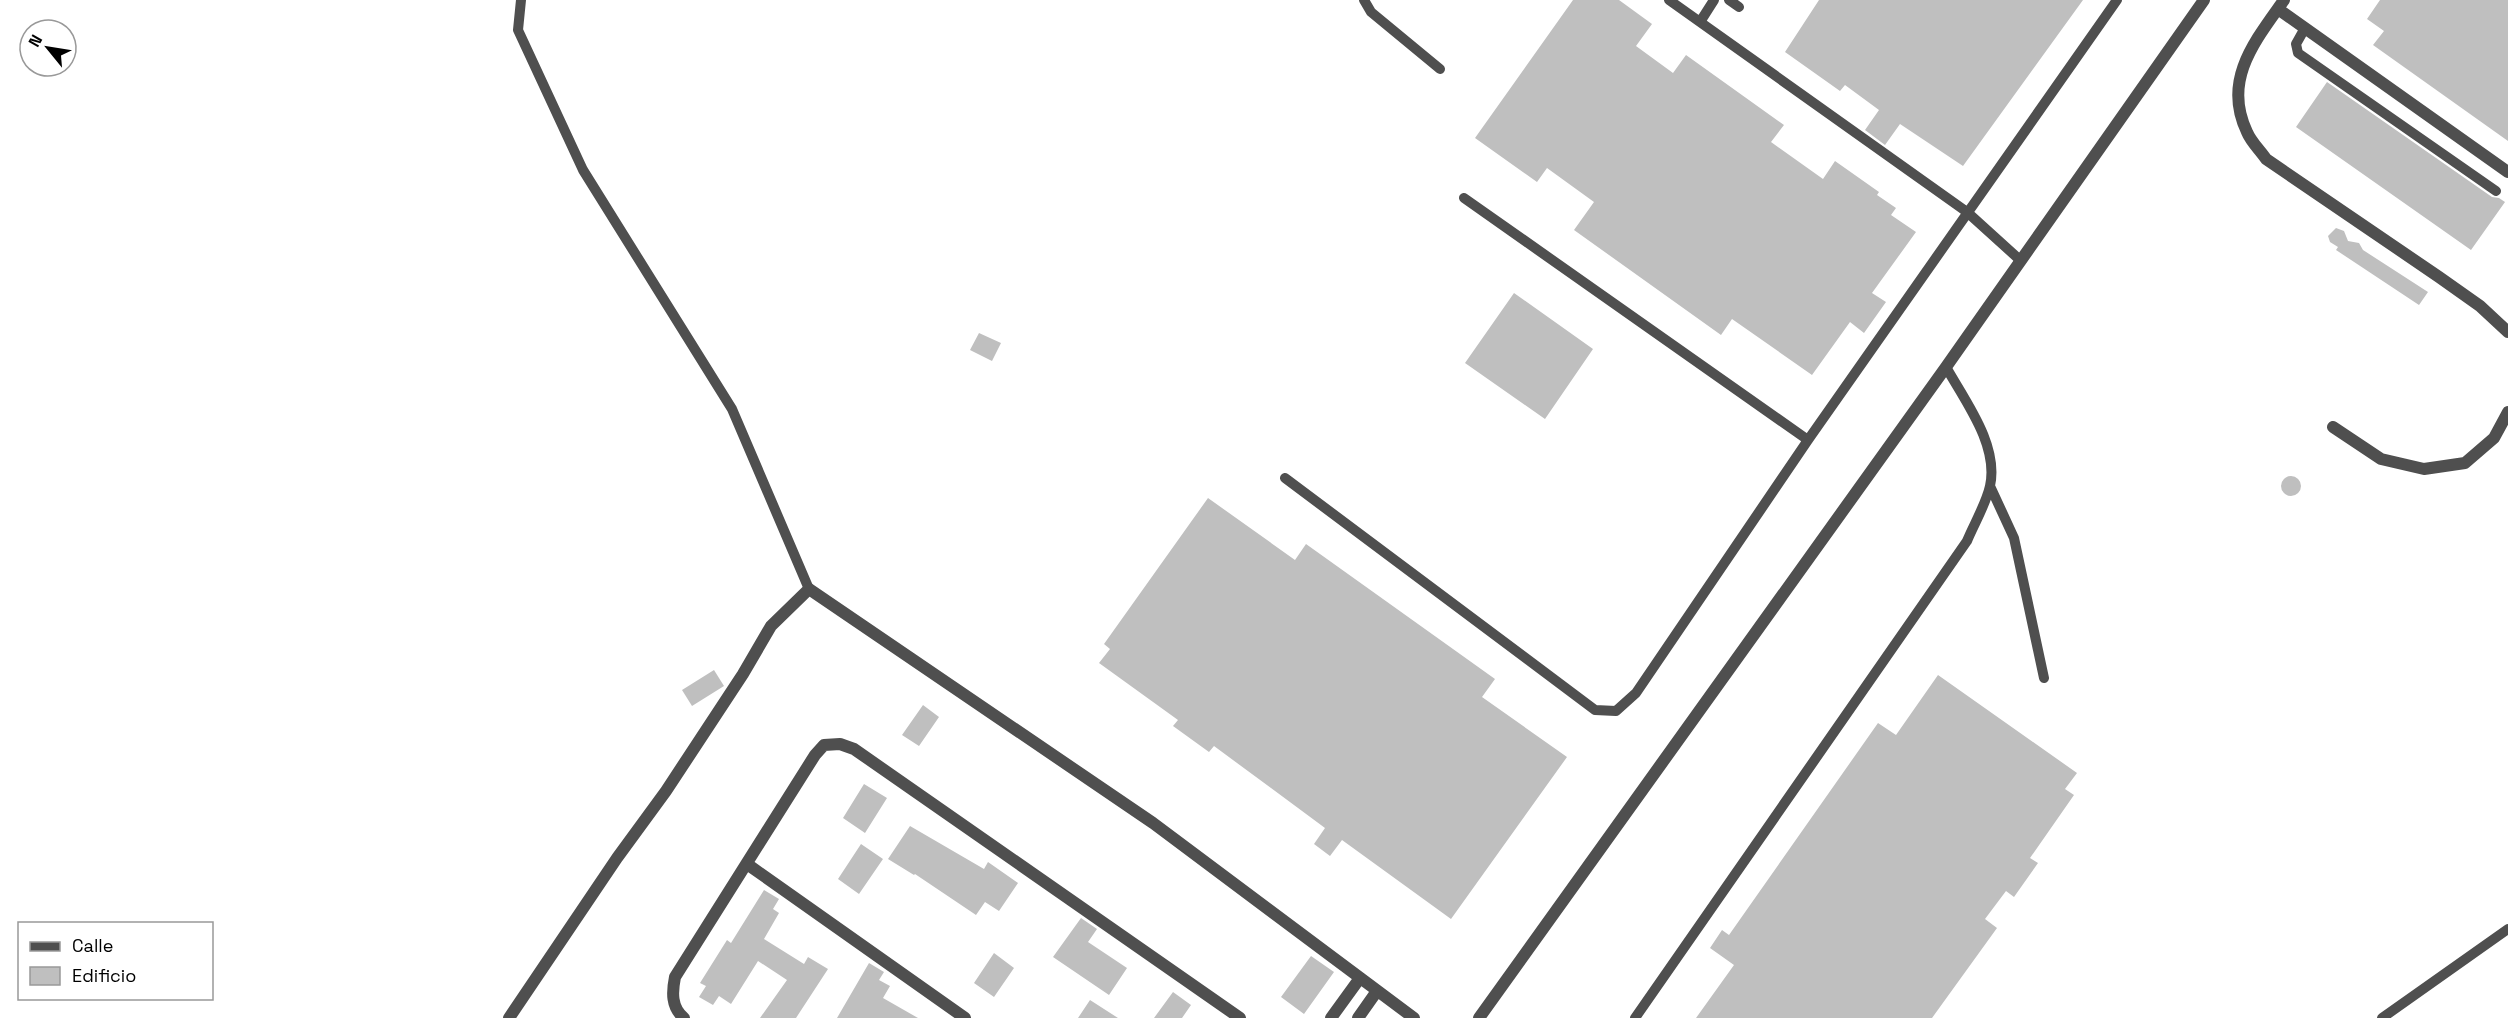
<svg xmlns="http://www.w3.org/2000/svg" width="2508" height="1018" font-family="'Space Grotesk',sans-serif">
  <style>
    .building { fill: #bfbfbf }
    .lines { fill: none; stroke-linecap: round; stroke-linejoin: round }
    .service { stroke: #4f4f4f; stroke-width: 10 }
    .minor { stroke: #4f4f4f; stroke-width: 12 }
  </style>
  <rect width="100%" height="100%" fill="#fff"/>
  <path class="building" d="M1573,0H1619L1652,24L1636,46L1673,73L1686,55L1784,125L1771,142L1823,179L1835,161L1879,192L1877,195L1896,208L1891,215L1916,232L1872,293L1886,302L1864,333L1850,322L1812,375L1732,319L1721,335L1574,230L1594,202L1547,168L1537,182L1475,138Z
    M1819,0H2083L1963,166L1900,124L1885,145L1865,130L1879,110L1845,85L1840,91L1785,52Z
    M2380,0H2508V141L2373,45L2384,31L2367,19Z
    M2327,82L2492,197L2499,198L2505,202L2471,250L2296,127Z
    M2336,228L2344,231L2348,241L2359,243L2363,250L2428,292L2419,305L2336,250L2338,247L2330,242L2328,236Z
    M1514,293L1593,349L1545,419L1465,363Z
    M979,333L1001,343L992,361L970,350Z
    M2281 486a10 10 0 1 1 20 0a10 10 0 1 1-20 0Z
    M1208,498L1295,560L1306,544L1495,679L1482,697L1567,757L1451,919L1342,840L1330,856L1314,844L1325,828L1214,746L1209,752L1173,726L1178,720L1099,663L1110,649L1104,644Z
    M714,670L724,686L692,706L682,690Z
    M1938,675L2077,773L2065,789L2074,795L2030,858L2038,863L2014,897L2006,891L1985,919L1997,928L1932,1018H1696L1734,965L1710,948L1722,930L1729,935L1878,723L1896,735Z
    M923,705L939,717L919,746L902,735Z
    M864,784L887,798L865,833L843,818Z
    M910,826L984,869L988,862L1018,883L999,911L985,902L976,915L915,874L914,875L888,859Z
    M861,844L883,859L859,894L838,879Z
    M764,890L779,899L773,909L779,913L764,939L804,964L808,957L828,969L796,1018H760L787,980L758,961L731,1004L719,996L713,1005L699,997L706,986L700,983L727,940L731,943Z
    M1081,918L1097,929L1088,942L1127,968L1109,995L1053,957Z
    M994,953L1014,968L994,997L974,983Z
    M1311,956L1334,972L1304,1014L1281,997Z
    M869,963L884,972L879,980L890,986L883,998L918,1018H837Z
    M1173,992L1191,1005L1182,1018H1154Z
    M1090,1000L1118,1018H1078Z"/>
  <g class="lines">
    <path class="service" d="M521,0L518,30L583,170L732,409L809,589
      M1364,0L1371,12L1440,69
      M1669,0L1967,212L2020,260
      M1729,0L1739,7
      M1700,22L1714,0
      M2305,28L2296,44L2298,53L2496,191
      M1464,198L1808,440
      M1285,478L1595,710L1616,711L1636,693L1808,440L2117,0
      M1990,486L2014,538L2044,678
      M1635,1018L1967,541C1974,524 1986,504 1990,486C1999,445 1965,401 1946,367
      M2382,1018L2508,929"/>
    <path class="minor" d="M2284,0C2255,41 2222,80 2247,132C2251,142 2260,150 2266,159L2439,277L2480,306L2508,332
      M2278,9L2508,172
      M2333,427L2381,459L2424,469L2465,463L2494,438L2508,412
      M747,864L965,1018
      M509,1018L617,858L666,791L743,674L771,626L809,589L1153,823L1414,1018
      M684,1018C671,1007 672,992 675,977L815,755L824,745L840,744L854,749L1240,1018
      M1331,1018L1360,978
      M1358,1018L1377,991
      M1479,1018L1946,367L2204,0"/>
  </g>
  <rect x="18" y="922" width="195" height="78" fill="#ffffff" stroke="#999999" stroke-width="1.5"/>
  <rect x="30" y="942" width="30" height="9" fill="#4f4f4f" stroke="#999999" stroke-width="1.5"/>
  <text x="72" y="952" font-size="18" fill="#000000">Calle</text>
  <rect x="30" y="967" width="30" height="18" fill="#bfbfbf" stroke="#999999" stroke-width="1.5"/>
  <text x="72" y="982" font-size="18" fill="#000000">Edificio</text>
  <g transform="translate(48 48) rotate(300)"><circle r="28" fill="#ffffff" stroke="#999999" stroke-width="1.5"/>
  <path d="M0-4.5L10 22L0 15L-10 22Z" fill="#000000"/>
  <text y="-9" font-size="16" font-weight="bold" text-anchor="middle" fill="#000000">N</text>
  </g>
</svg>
